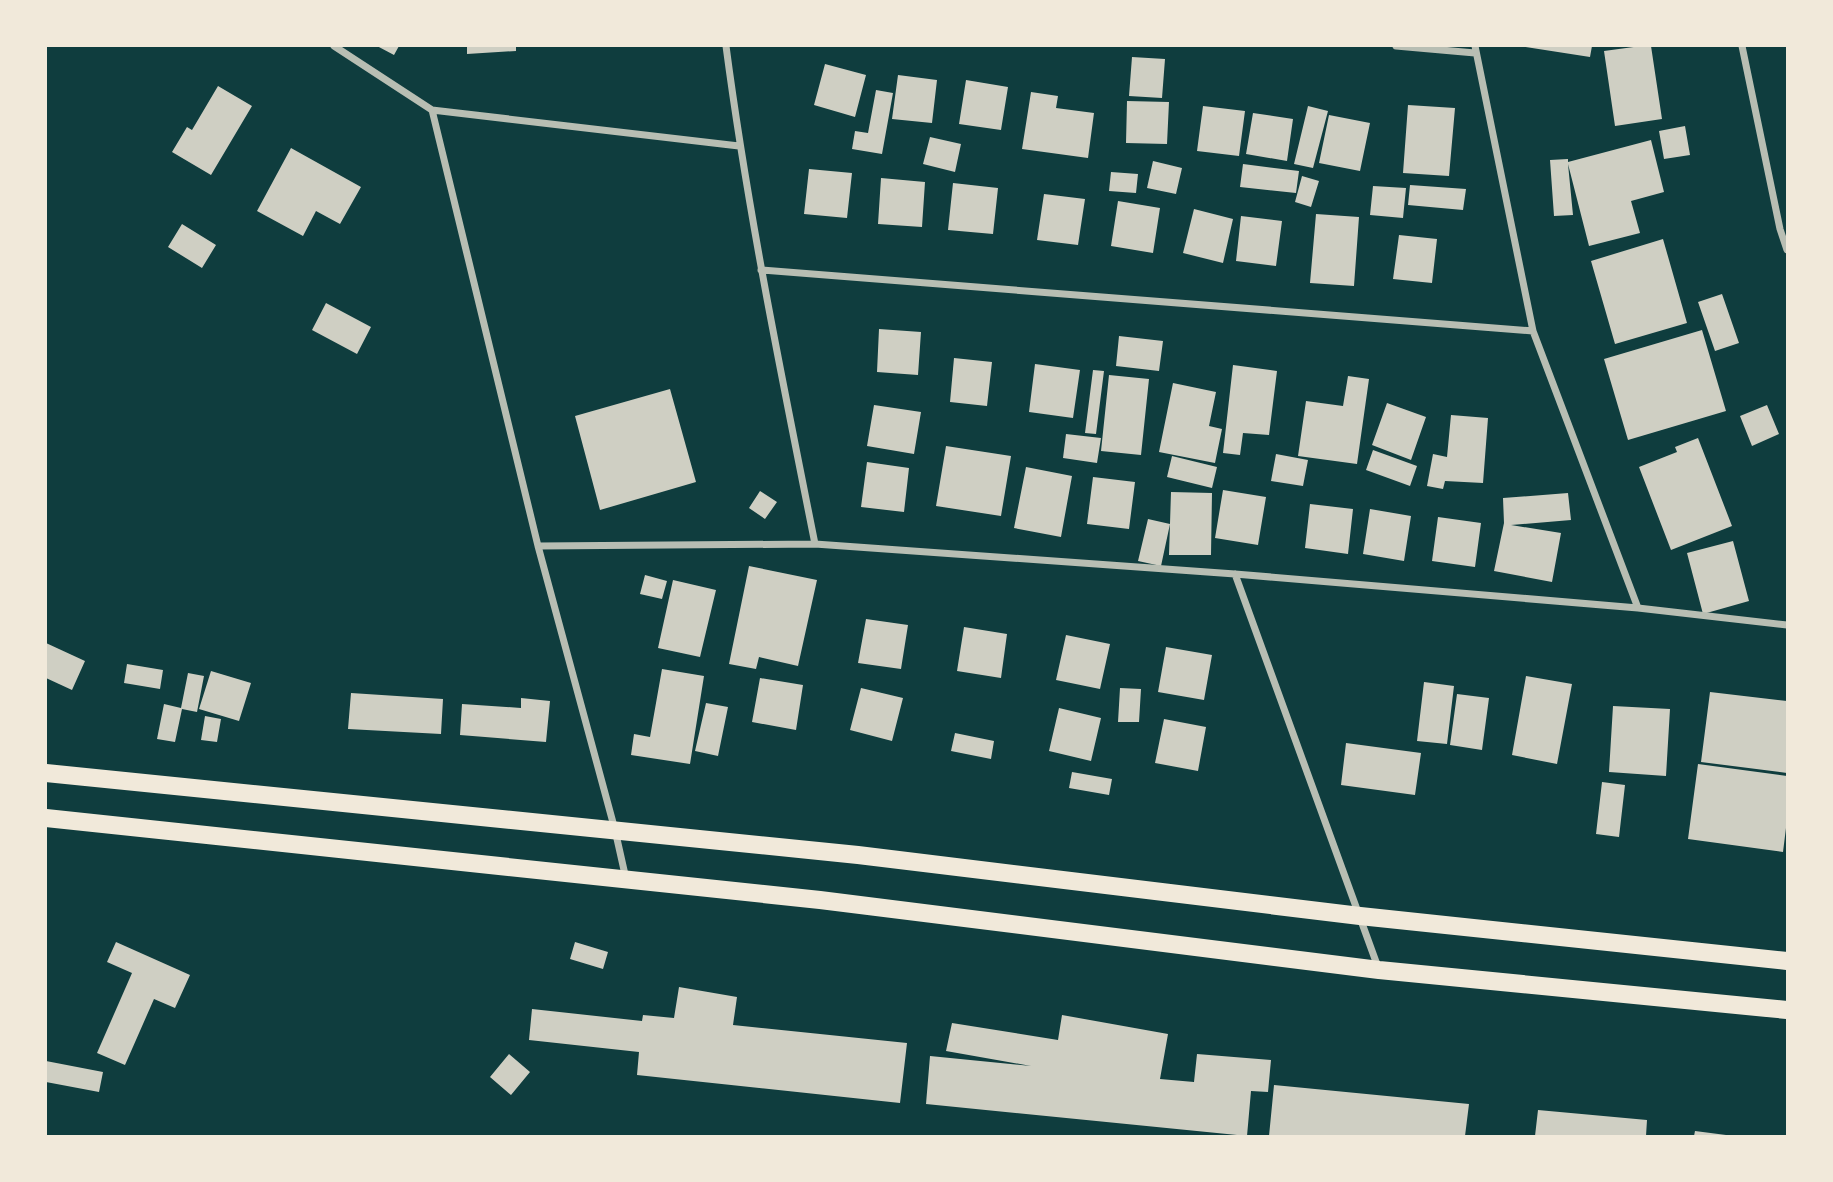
<svg xmlns="http://www.w3.org/2000/svg" width="1833" height="1182" font-family="Commissioner,sans-serif">
  <style>
    .building { fill: #cfcfc3 }
    .lines { fill: none; stroke-linecap: round; stroke-linejoin: round }
    .minor { stroke: #b8beb3; stroke-width: 7 }
    .primary { stroke: #f1e9da; stroke-width: 18 }
  </style>
  <rect width="100%" height="100%" fill="#0f3d3e"/>
  <path class="building" d="M377,46H399L394,55Z
    M467,46H516V51L467,54Z
    M1519,46H1592L1590,57Z
    M1641,46H1651L1662,119L1615,126L1604,51Z
    M1132,57L1165,59L1162,98L1129,96Z
    M825,64L866,75L855,117L814,105Z
    M898,75L937,80L932,123L892,119Z
    M966,80L1008,87L1001,130L959,124Z
    M218,86L252,106L211,175L172,152L187,127L192,130Z
    M876,90L893,93L882,154L852,149L855,131L868,133Z
    M1031,92L1058,96L1056,108L1094,113L1088,158L1022,149Z
    M1127,101L1169,102L1167,144L1126,143Z
    M1408,105L1455,108L1449,176L1403,173Z
    M1203,106L1245,111L1239,156L1197,151Z
    M1308,106L1328,111L1313,168L1294,164Z
    M1253,113L1293,119L1287,161L1246,154Z
    M1329,115L1370,123L1360,171L1319,163Z
    M1685,126L1690,155L1664,159L1659,131Z
    M930,137L961,144L955,172L923,164Z
    M1651,140L1664,192L1631,201L1640,233L1589,246L1568,164L1573,215L1554,216L1550,160L1568,159V162Z
    M291,148L361,187L340,224L316,211L303,236L257,211Z
    M1153,161L1182,168L1176,194L1147,188Z
    M1243,164L1299,171L1296,193L1240,187Z
    M809,169L852,173L847,218L804,214Z
    M1111,172L1138,174L1136,193L1109,191Z
    M1302,176L1319,181L1311,207L1295,202Z
    M881,178L925,182L922,227L878,224Z
    M953,183L998,188L993,234L948,230Z
    M1410,185L1466,189L1463,210L1408,205Z
    M1373,186L1406,188L1403,218L1370,215Z
    M1044,194L1085,199L1078,245L1037,240Z
    M1118,201L1160,208L1153,253L1111,246Z
    M1194,209L1233,219L1223,263L1183,253Z
    M1316,214L1359,217L1354,286L1310,283Z
    M1241,216L1282,221L1276,266L1236,261Z
    M182,224L216,245L202,268L168,247Z
    M1399,235L1437,239L1432,283L1393,279Z
    M1663,239L1687,323L1615,344L1591,261Z
    M1722,294L1739,343L1715,351L1698,302Z
    M326,303L371,327L357,354L312,330Z
    M879,329L921,332L918,375L877,372Z
    M1702,330L1726,411L1628,440L1604,359Z
    M1119,336L1163,341L1159,371L1116,366Z
    M954,358L992,362L987,406L950,402Z
    M1035,364L1080,370L1073,418L1029,412Z
    M1233,365L1277,371L1269,435L1243,433L1240,455L1223,453Z
    M1093,370L1104,371L1096,434L1085,433Z
    M1109,375L1149,379L1141,455L1101,451Z
    M1348,376L1369,379L1357,464L1298,456L1306,401L1343,406Z
    M1173,383L1216,392L1209,426L1222,429L1215,463L1159,452Z
    M670,389L696,482L600,510L575,416Z
    M1387,403L1426,417L1411,460L1372,445Z
    M874,405L921,412L914,454L867,446Z
    M1767,405L1779,434L1752,446L1740,416Z
    M1451,415L1488,418L1483,483L1445,481L1443,489L1427,486L1433,454L1447,457Z
    M1066,434L1101,438L1097,463L1063,458Z
    M1698,438L1732,526L1671,550L1639,467L1677,452L1675,447Z
    M946,446L1011,456L1001,516L936,506Z
    M1373,450L1417,466L1410,486L1366,470Z
    M1276,454L1308,460L1303,486L1271,481Z
    M1172,456L1217,467L1212,488L1167,477Z
    M867,462L909,468L904,512L861,507Z
    M1026,467L1072,476L1061,537L1014,528Z
    M1093,477L1135,482L1129,529L1087,524Z
    M1223,490L1266,497L1258,545L1215,538Z
    M760,491L777,502L765,519L749,508Z
    M1171,492L1212,493L1211,555H1169Z
    M1568,493L1571,520L1511,525L1561,533L1552,582L1494,571L1504,523L1503,498Z
    M1310,504L1353,509L1348,554L1305,548Z
    M1370,509L1411,516L1404,561L1363,554Z
    M1438,517L1481,523L1475,567L1432,561Z
    M1148,519L1170,524L1161,566L1138,561Z
    M1733,541L1749,601L1703,614L1687,553Z
    M749,566L817,580L798,666L759,657L756,669L729,664Z
    M645,575L667,581L662,599L640,594Z
    M673,580L716,590L700,657L658,648Z
    M866,619L908,625L901,669L858,663Z
    M964,627L1007,634L1001,678L957,671Z
    M1066,635L1110,644L1100,689L1056,680Z
    M46,643L85,661L72,690L46,678Z
    M1166,647L1212,655L1204,700L1158,692Z
    M127,664L163,670L160,689L124,683Z
    M662,669L704,676L690,764L631,755L634,734L650,737Z
    M211,671L251,683L239,721L199,709Z
    M188,673L204,676L197,712L182,709L175,742L157,739L164,704L181,708Z
    M1526,676L1572,684L1557,764L1512,755Z
    M760,678L803,685L796,730L752,722Z
    M1424,682L1454,686L1447,744L1417,741Z
    M861,688L903,698L892,741L850,730Z
    M1120,688L1141,689L1139,722H1118Z
    M1710,692L1787,701V773L1701,762Z
    M351,693L443,699L441,734L348,729Z
    M1457,694L1489,698L1482,750L1450,745Z
    M521,698L550,701L546,742L460,735L462,704L521,708Z
    M706,703L728,707L718,756L695,751Z
    M1613,706L1670,709L1666,776L1609,772Z
    M1059,708L1101,718L1091,761L1049,751Z
    M205,716L221,719L217,742L201,740Z
    M1164,719L1206,727L1198,771L1155,763Z
    M955,733L994,741L991,759L951,751Z
    M1346,743L1421,753L1415,795L1341,785Z
    M1698,764L1787,776V820L1783,852L1688,839Z
    M1072,772L1112,779L1109,795L1069,788Z
    M1602,782L1625,785L1619,837L1596,834Z
    M116,942L190,975L175,1008L154,999L125,1065L97,1053L132,973L107,962Z
    M575,942L608,952L603,969L570,959Z
    M679,987L737,997L733,1025L907,1043L900,1103L637,1075L639,1052L529,1040L532,1009L642,1021L643,1015L674,1018Z
    M1062,1015L1168,1034L1160,1079L1194,1082L1197,1054L1271,1060L1268,1092L1251,1091L1247,1136L926,1104L930,1056L1031,1066L946,1051L952,1023L1058,1040Z
    M509,1054L530,1072L511,1095L490,1077Z
    M46,1061L103,1072L99,1092L46,1082Z
    M1274,1085L1469,1104L1465,1136H1269Z
    M1538,1110L1647,1120L1646,1136H1535Z
    M1695,1131L1726,1135V1136H1694Z"/>
  <g class="lines">
    <path class="minor" d="M334,46L432,110L538,546L615,830L626,879
      M726,46C748,213 782,378 815,544
      M1396,46L1475,53
      M1475,46L1533,331L1638,608
      M1742,46L1780,229L1787,250
      M432,110L739,146
      M761,270L1533,331
      M538,546L815,544L1235,574L1638,608L1787,625
      M1235,574L1379,970"/>
    <path class="primary" d="M46,773L858,855L1360,916L1787,961
      M46,818L820,900L1379,970L1787,1010"/>
  </g>
  <rect width="1833" height="1182" fill="none" stroke="#f1e9da" stroke-width="94"/>
</svg>
